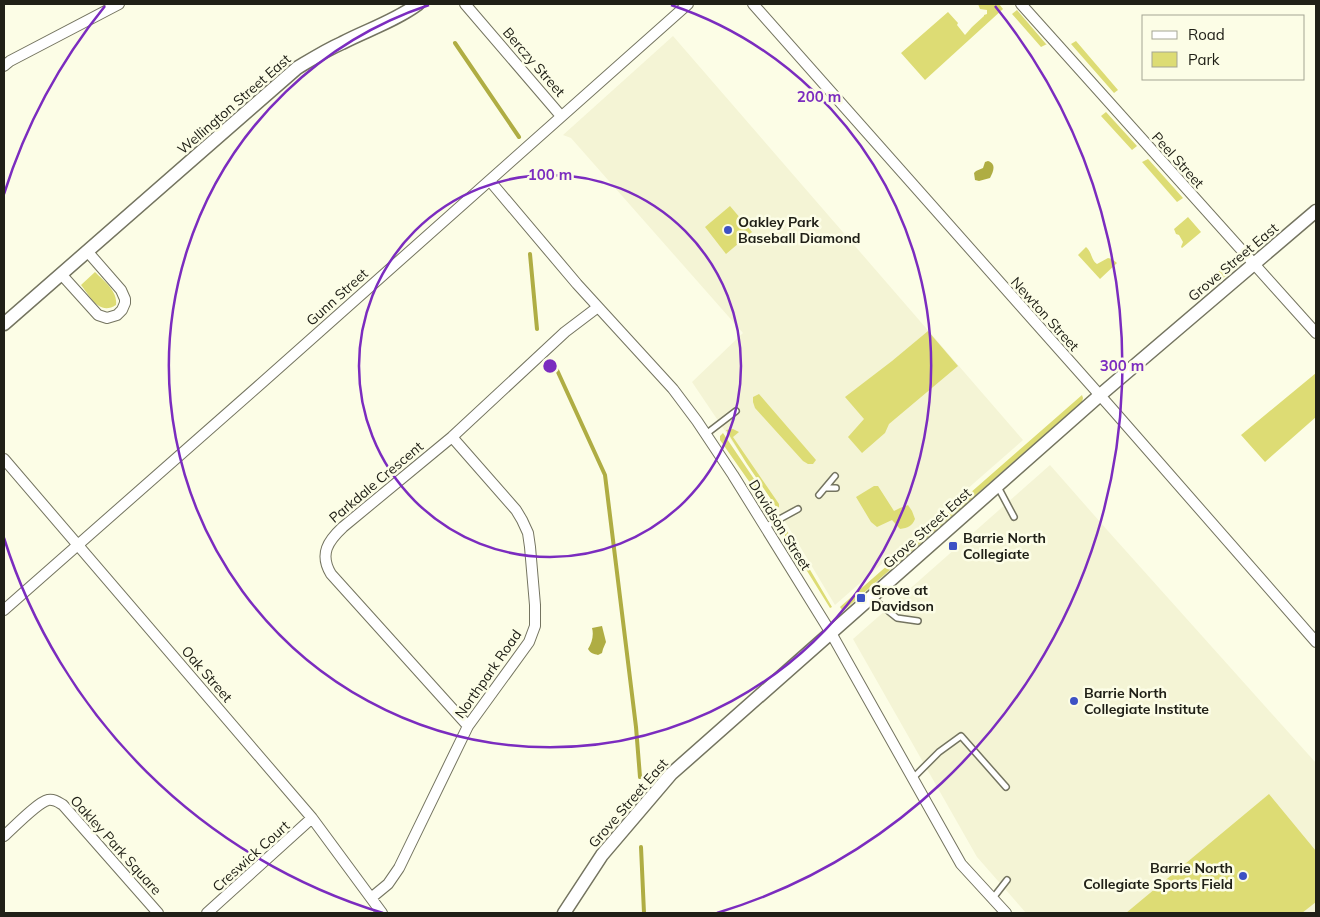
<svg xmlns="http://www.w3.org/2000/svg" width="1320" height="917" font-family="Mulish,sans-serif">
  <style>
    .built { fill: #f4f4d5 }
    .green { fill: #dddc74 }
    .water { fill: #afad43 }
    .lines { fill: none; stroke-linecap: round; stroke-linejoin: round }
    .stream { stroke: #afad43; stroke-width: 4 }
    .service-casing { stroke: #747460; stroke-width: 8 }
    .minor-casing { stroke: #747460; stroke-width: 12 }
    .tertiary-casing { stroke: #747460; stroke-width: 15 }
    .service { stroke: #fff; stroke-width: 5 }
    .minor { stroke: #fff; stroke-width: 10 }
    .tertiary { stroke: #fff; stroke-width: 12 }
    .ring { fill: none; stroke: #7b2cbf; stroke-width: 2.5 }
    .poi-dot { fill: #3d51c4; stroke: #fcfde6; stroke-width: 2 }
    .labels { text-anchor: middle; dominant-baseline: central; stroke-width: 5; stroke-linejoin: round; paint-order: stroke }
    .street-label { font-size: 14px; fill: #202017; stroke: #fcfde6 }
    .poi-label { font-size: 14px; font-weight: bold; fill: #202017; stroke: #fcfde6; text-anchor: start }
    .centre { fill: #7b2cbf; stroke: #fcfde6; stroke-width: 2.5 }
    .ring-label { font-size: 15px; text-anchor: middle; font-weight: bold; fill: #7b2cbf; stroke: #fcfde6; stroke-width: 5; stroke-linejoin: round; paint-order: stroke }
  </style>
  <rect width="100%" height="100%" fill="#fcfde6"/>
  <path class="built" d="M673,36L1023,440L835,605L777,508L692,382L743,333L571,138L563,135Z
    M1050,465L1108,531L1316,763V913H1026L977,857L853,639Z"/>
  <path class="green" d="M978,4H999L1003,9L925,80L901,53L948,12L958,23L957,25L965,35L972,27L984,16V15L987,14V10L980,9Z
    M1017,10L1046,44H1047L1041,47L1012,14Z
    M1076,41L1118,90L1114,93L1071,44Z
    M1106,112L1137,146L1132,150L1101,116Z
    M1148,159L1149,160L1183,198L1177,202L1142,162Z
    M730,206L752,232L726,254L705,227Z
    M1188,217L1201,232L1182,248L1181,247L1183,242L1179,235L1176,234L1174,229Z
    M1086,247C1092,252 1091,260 1097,264L1108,258L1112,259L1117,263L1100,279L1078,255Z
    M1234,258L1235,263L1232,271L1201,296L1196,292Z
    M95,272C104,281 118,291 116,305C99,316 90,296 81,285Z
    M928,331L958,366L889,424L885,433L862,453L848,437L864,419L845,397L892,361Z
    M1316,373V417L1265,462L1241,435Z
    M759,394L816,460L813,464H808L803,461L755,408L753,402V397Z
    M1082,395L1083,398L1082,402L843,611L840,607Z
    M733,429L739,432L733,437L779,504V507L777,508L747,464L726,430Z
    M723,433L775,510H769L720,440V436Z
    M874,486H878L894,511L900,508L908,505L912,511L915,519C912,526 908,528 900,529L892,520L877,527L871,522L856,497Z
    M783,524L832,607L830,608L781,529Z
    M1269,794L1316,851V902L1302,913H1126Z"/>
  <path class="water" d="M988,161C997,164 993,172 990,178L979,181L975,180L974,173L976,171L983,168L985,162Z
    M602,626L606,642L603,649L602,653L598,655C594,654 590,653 588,649C592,643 594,635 592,628Z"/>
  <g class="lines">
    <path class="stream" d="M455,43L519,137
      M530,254L537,329
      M557,370L605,475L636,727L640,777
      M641,847L644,913"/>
    <defs>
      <path id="service" d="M706,434L736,411
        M998,487L1014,517
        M826,488H836
        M819,495L835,476
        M765,527L798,509
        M872,598L897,618L918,621
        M913,778L939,752L961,736L1006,787
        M993,898L1007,880"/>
      <path id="minor" d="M465,4L561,116
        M753,4L1113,410L1316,642
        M1021,4L1316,333
        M4,66L10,61L119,4
        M490,181L577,284L673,389L697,421L733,475L831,633L961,864L1006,913
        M61,274L98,315L107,318L117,315L122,310L125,303V299L121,290L87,251
        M4,459L312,818L382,913
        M4,610L264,381L688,4
        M468,726L331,574C319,554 328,541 343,527L452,437L565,332L598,307
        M4,836C13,828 38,802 48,800C54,799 58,802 63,805L158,913
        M371,898L388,884L399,868L468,726L529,642L535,626V605L530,547L528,533L522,520L516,510L452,437
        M207,913L312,818"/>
      <path id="tertiary" d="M4,324L297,68C312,59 326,50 342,43C367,30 395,21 418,4
        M564,913L602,855L671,774L1099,396L1316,211"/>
    </defs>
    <use href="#service" class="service-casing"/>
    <use href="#minor" class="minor-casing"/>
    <use href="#tertiary" class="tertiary-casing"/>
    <use href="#service" class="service"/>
    <use href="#minor" class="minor"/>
    <use href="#tertiary" class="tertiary"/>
  </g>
  <g class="ring">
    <circle cx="550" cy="366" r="191"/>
    <path d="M671 5A381 381 0 1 1 429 5"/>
    <path d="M383 913A572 572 0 0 1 4 538M4 194A572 572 0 0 1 105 6M995 6A572 572 0 0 1 717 913"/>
  </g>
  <g class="poi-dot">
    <circle cx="728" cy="230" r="5"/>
    <rect x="948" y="541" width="10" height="10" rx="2.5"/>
    <rect x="856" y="593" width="10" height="10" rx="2.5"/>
    <circle cx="1074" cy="701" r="5"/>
    <circle cx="1243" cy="876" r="5"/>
  </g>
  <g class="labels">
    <g class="street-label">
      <text transform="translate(534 62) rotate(49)">Berczy Street</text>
      <text transform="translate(234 104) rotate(-41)">Wellington Street East</text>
      <text transform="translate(1178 160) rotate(48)">Peel Street</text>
      <text transform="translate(1233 262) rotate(-40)">Grove Street East</text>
      <text transform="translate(337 297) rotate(-42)">Gunn Street</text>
      <text transform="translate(1045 314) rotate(48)">Newton Street</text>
      <text transform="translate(376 482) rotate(-40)">Parkdale Crescent</text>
      <text transform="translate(780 525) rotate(58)">Davidson Street</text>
      <text transform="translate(927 528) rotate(-42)">Grove Street East</text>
      <text transform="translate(207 674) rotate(49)">Oak Street</text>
      <text transform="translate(488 674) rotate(-55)">Northpark Road</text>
      <text transform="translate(628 803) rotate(-49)">Grove Street East</text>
      <text transform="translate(116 845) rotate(48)">Oakley Park Square</text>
      <text transform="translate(251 856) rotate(-42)">Creswick Court</text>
    </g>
    <g class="poi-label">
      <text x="738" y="222">Oakley Park<tspan x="738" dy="16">Baseball Diamond</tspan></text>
      <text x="963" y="538">Barrie North<tspan x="963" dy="16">Collegiate</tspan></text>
      <text x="871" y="590">Grove at<tspan x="871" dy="16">Davidson</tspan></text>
      <text x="1084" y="693">Barrie North<tspan x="1084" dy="16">Collegiate Institute</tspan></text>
      <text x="1233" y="868" text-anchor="end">Barrie North<tspan x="1233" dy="16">Collegiate Sports Field</tspan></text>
    </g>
  </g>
  <circle cx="550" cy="366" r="8" class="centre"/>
  <g class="ring-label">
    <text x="819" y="102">200 m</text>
    <text x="550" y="180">100 m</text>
    <text x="1122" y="371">300 m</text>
  </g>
  <rect width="1320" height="917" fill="none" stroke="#202017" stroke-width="10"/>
  <rect x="1142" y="15" width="162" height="65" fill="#fcfde6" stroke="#a4a593"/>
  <rect x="1152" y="31" width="25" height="8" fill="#ffffff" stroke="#a4a593"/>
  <text x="1188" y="40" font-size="15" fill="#202017">Road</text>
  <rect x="1152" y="52" width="25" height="15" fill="#dddc74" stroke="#a4a593"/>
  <text x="1188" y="65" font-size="15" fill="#202017">Park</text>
</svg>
